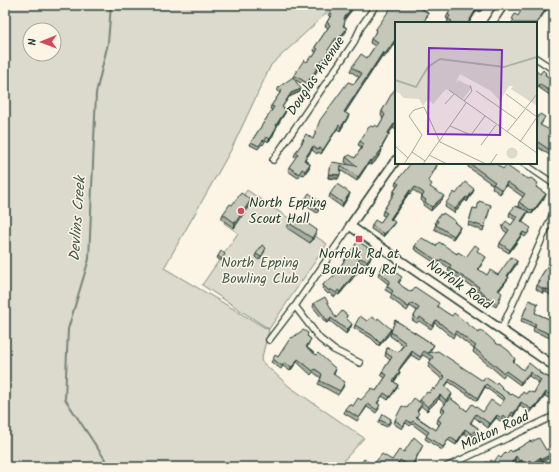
<svg xmlns="http://www.w3.org/2000/svg" width="559" height="472" font-family="Kalam,sans-serif">
  <style>
    .green { fill: #dcdacc; stroke: #7e8c80; fill-rule: evenodd }
    .lines { fill: none; stroke-linecap: round; stroke-linejoin: round }
    .stream { stroke: #758479; stroke-width: 2 }
    .street-casing { stroke: #1f3d34; stroke-width: 8 }
    .secondary-casing { stroke: #1f3d34; stroke-width: 11 }
    .street { stroke: #fcf5e5; stroke-width: 5.5 }
    .secondary { stroke: #fcf5e5; stroke-width: 8 }
    .wall { fill: #a9ab9f; stroke: #1f3d34; fill-rule: evenodd }
    .shaded-wall { fill: #8a8b82; stroke: #1f3d34 }
    .building { fill: #c5c7b9; stroke: #1f3d34 }
    .poi-dot { fill: #d1495b; stroke: #fcf5e5; stroke-width: 1.5 }
    .labels { text-anchor: middle; dominant-baseline: central; stroke-width: 3; stroke-linejoin: round; paint-order: stroke }
    .street-label { font-size: 14px; fill: #1f3d34; stroke: #fcf5e5 }
    .poi-label { font-size: 14px; fill: #1f3d34; stroke: #fcf5e5; text-anchor: start }
    .park-label { font-size: 14px; fill: #455c52; stroke: #fcf5e5 }
    .water-label { font-size: 15px; font-style: italic; fill: #435a51; stroke: #fcf5e5 }
    .inset-river { fill: none; stroke: #aeb3a7; stroke-width: 2 }
    .inset-road { fill: none; stroke: #a4ab9e; stroke-width: 1 }
    .view { fill: #7b2cbf; fill-opacity: 0.15; stroke: #7b2cbf; stroke-width: 2 }
    .inset-edge { fill: none; stroke: #1f3d34; stroke-width: 2 }
  </style>
  <rect width="100%" height="100%" fill="#fcf5e5"/>
  <filter id="ink" filterUnits="userSpaceOnUse"><feTurbulence type="fractalNoise" baseFrequency=".025" numOctaves="2"/><feDisplacementMap in="SourceGraphic" scale="8" xChannelSelector="R" yChannelSelector="G"/><feConvolveMatrix kernelMatrix="1 2 1 2 8 2 1 2 1" color-interpolation-filters="sRGB"/></filter>
  <g filter="url(#ink)">
    <path class="green" d="M5,5H328L332,8L271,65L231,150L164,268L269,330L261,361L290,387L364,438L338,467H5ZM30,30H54V54H30Z
      M247,190L327,244L269,329L202,285L238,233L224,223Z"/>
    <g class="lines">
      <path class="stream" d="M110,467L65,399L68,329L89,259L96,93L108,43L111,5"/>
      <defs>
        <path id="street" d="M536,58L554,70
          M273,160L354,42L362,25L376,5
          M523,163L554,184
          M295,306L320,339L334,350L360,363
          M501,330L554,212
          M269,340L295,306L350,226
          M446,467L554,416"/>
        <path id="secondary" d="M491,23L503,5
          M396,160L350,226L554,366"/>
      </defs>
      <use href="#street" class="street-casing"/>
      <use href="#secondary" class="secondary-casing"/>
      <use href="#street" class="street"/>
      <use href="#secondary" class="secondary"/>
    </g>
    <path class="wall" d="M332,5H356L345,19L344,26L347,28L346,32L337,43L334,41L328,50V54L324,61L306,87L293,78L300,92L289,97L282,107L286,110L285,113L277,126L276,129L268,142L266,140L263,145L262,144L258,149L250,145L251,142L272,110L270,109L271,106L280,93L277,91L279,87L293,78L294,75L307,62L313,57L316,52L314,51L315,47L328,28L325,26L327,22L330,17L328,15L330,12L333,7L332,6Z
      M468,5H485L482,10L479,12L477,10L469,23H447L448,20L446,18L448,14L454,11L465,10Z
      M420,7L428,13L427,17L396,23V45L394,44L384,58L382,56L345,113L349,115L347,119L340,131L337,129L321,154L318,152L317,154L312,150L305,160L310,164L309,168L304,175L301,174L298,178L288,171L289,167L296,158L294,156L296,152L302,144L301,143L303,139H313L359,77L350,71L352,67L367,58L375,46L370,43L371,39L375,34V33L376,29Z
      M546,73L545,75L554,80V98L538,87L540,74Z
      M396,88V130L393,128L388,134L387,138L381,149H382L381,153L374,163L370,165L368,164L357,181L340,170L338,179L328,178L329,169L331,165H349L345,162L346,157L355,158L362,147L358,145L360,141L373,127H378L383,119L381,115L382,111Z
      M536,117L543,121L540,126L554,132V158L536,146Z
      M469,163L503,169L520,175L537,186L536,187L546,194L545,197L532,214L528,212L522,222L529,232L525,237L522,235L509,253L499,247L500,243L507,233L502,229L503,225H511L515,220L509,216L510,212L522,208L518,206L519,202L523,197L506,185L500,194L492,188L493,185L468,167Z
      M437,165L436,168L428,181L430,187L442,200L431,211L423,205L424,203L421,200L422,196L413,190L410,194L409,193L391,220L393,225L383,237L371,229L372,225L380,223L385,216L382,215L383,211L393,195L392,194L394,191L397,186L395,185L396,182Z
      M473,192L467,202L465,200L454,213L445,207L446,203L456,194Z
      M350,193L349,196L342,207L329,198L330,194Z
      M251,200L249,206L234,228L221,219L223,214L232,205Z
      M304,201L321,207L317,213L303,204Z
      M491,205L483,231L468,225L473,208L476,209Z
      M442,215L455,221V223L460,227L459,230L453,239L434,229L436,224L435,223L436,220Z
      M289,223L316,235L310,243L287,228Z
      M358,241L374,252L372,256L366,265L359,261L356,266L359,268L358,272L339,295L337,294L335,297L329,293L328,294L322,288L323,285L333,277Z
      M415,246H436L466,257L477,251L484,260L478,270L487,275H498L517,261L516,265L508,276L509,277L507,280L499,291L501,297L496,307L483,299L484,297L477,292V290L448,271L449,268L440,262L438,265L414,249Z
      M554,249V298L546,292L542,293L536,289L538,281L552,259L550,257L551,254Z
      M265,251L259,260L255,257L256,254Z
      M218,256H224L221,261L217,258Z
      M379,272L401,280L399,283L403,287L411,292L437,307L479,333L515,359L514,362L523,370L540,373L554,380V397L552,400L545,396L536,408L535,407L530,413L520,406L513,417L511,415L506,422L502,419L500,421L496,418L488,428L474,417L471,423L478,428L477,432L474,436L473,435L471,438L464,433L456,445L448,440L442,450L425,439L427,435L412,424L410,426L406,423L402,429L394,424L395,420L407,408L419,402L420,400L429,393L434,390L443,380L428,367L431,360L423,355L419,360L411,355L398,371L400,372L398,376L394,382L398,385L397,388L388,400L382,396L378,403L379,409L376,413L367,407L357,421L344,413L345,409L353,406L361,400L376,391L385,378L381,375L382,372L390,360L385,356L387,348L398,352L403,345L390,336L395,320L434,345L429,353L483,381L502,389L511,395L519,398L526,394L534,393L539,383L529,376L520,385L505,374L503,377L473,352L474,349L455,334L453,338L435,323L431,329L419,321L417,323L412,320L414,316L417,311L410,306L407,311L390,298L392,294L385,290L388,284L378,276ZM449,382L477,401L485,387L504,401L500,406L483,412L467,411L450,398L451,397L445,387ZM439,399L445,404L447,402L442,408L441,412L442,413L438,419L437,423L439,425L436,430L417,417V412L421,406L427,411Z
      M529,300L535,313L549,319L554,309V343L550,340V338L533,331L534,327L521,321Z
      M314,303L336,318L347,315L346,319L351,327L346,334L330,321L326,323L313,307Z
      M367,321L390,333L379,346L371,338L354,328L355,325Z
      M307,336L311,339L307,347L316,355L336,369L334,375L344,386L338,395L318,384L321,378L313,372L311,375L297,362L290,371L283,366L281,369L271,362L273,359L278,357L292,338Z
      M391,419L390,423L387,427L378,423L380,420Z
      M554,431V438L552,434Z
      M531,442L546,450L554,446V466H553L549,458L541,463L540,460L531,466L529,463L523,467L520,463L518,465L515,460L489,463L494,462L501,458L506,454Z
      M423,445L412,467H403L399,464L397,467H358L373,465L392,460L404,452Z"/>
    <path class="shaded-wall" d="M354,5H356L343,21L344,18Z
      M484,5H485L482,10L479,12L480,8Z
      M478,6L477,10L469,23H468Z
      M548,6L547,9L536,25V23Z
      M347,28L346,32L337,43L338,40Z
      M395,40L394,44L384,58L385,54Z
      M329,51L324,61L306,87L307,83Z
      M383,52L382,56L343,116L344,112Z
      M301,89L300,92L289,97L280,110L282,107L291,93Z
      M286,110L285,113L275,129L276,125Z
      M349,115L347,119L340,131L341,127Z
      M394,124L393,128L386,138L387,134Z
      M339,125L337,129L321,154L323,150Z
      M277,126L272,138L268,142L270,139Z
      M389,134L387,138L379,153L381,148Z
      M313,146L312,150L302,164L304,160Z
      M382,149L381,153L374,163L370,165L371,161Z
      M370,160L368,164L357,181L358,177Z
      M310,164L309,168L304,175L305,171Z
      M329,174L340,175L338,179L328,178Z
      M507,182L506,185L500,194L502,190Z
      M474,189L473,192L467,202L468,198Z
      M410,190L409,193L389,222L390,219Z
      M350,193L349,196L342,207L343,203Z
      M546,194L545,197L532,214L533,211Z
      M444,196L442,200L431,211L432,207Z
      M466,197L465,200L454,213L455,209Z
      M251,200L249,206L234,228L235,223Z
      M528,211L527,214L520,225L521,221Z
      M395,222L393,225L383,237L384,234Z
      M460,227L459,230L453,239L454,236Z
      M317,230L316,235L310,243L312,238Z
      M523,232L522,235L509,253L510,250Z
      M374,252L372,256L366,265L367,261Z
      M486,257L484,260L477,273L478,269Z
      M517,261L516,265L506,279L507,276Z
      M359,268L358,272L339,295L340,292Z
      M509,277L507,280L497,294L498,290Z
      M543,289H547L546,292L542,293Z
      M331,318L330,321L326,323L327,320Z
      M352,324L351,327L346,334L347,330Z
      M391,329L390,333L379,346L380,343Z
      M412,351L411,355L400,369L397,374L401,366Z
      M298,359L297,362L290,371L292,367Z
      M400,372L398,376L392,385L393,381Z
      M530,372L529,376L520,385L521,382Z
      M486,384L485,387L477,401L478,398Z
      M398,385L397,388L388,400Z
      M546,392L545,396L536,408L537,405Z
      M452,394L451,397L445,404L446,400Z
      M440,395L439,399L427,411L428,407Z
      M521,402L520,406L513,417L514,413Z
      M536,404L535,407L530,413L531,409Z
      M497,415L496,418L488,428L490,424Z
      M465,429L464,433L456,445L457,442Z
      M550,455L549,458L541,463L542,459Z
      M516,456L515,460L510,467H509Z
      M541,457L540,460L531,466L532,463Z
      M522,460L520,463L518,465L519,461Z
      M530,460L529,463L523,467L524,464Z"/>
    <path class="building" d="M334,5H354L344,18L345,22L343,26L347,28L338,40L336,38L328,50L329,51L325,57L307,83L294,75L304,60L307,62L311,56L313,57L318,49L315,47L330,25L327,22L332,14L330,12Z
      M393,5H420L419,7L428,13L424,22L425,23H396V40H395L385,54L383,52L344,112L349,115L341,127L339,125L323,150L320,148L318,150L313,146L304,160L310,164L305,171L302,169L299,174L289,167L298,154L296,152L304,140L303,139L306,134L313,139L320,120L348,82L354,84L362,74L352,67L361,54L367,58L377,43L371,39L377,30L376,29Z
      M468,5H484L480,8L478,6L468,23H450L452,21L448,19L450,16L448,14L451,9L454,11L458,6L465,10Z
      M524,5H547L548,6L536,23H511L514,20L512,19L515,14L518,16Z
      M543,70L546,73L545,75L554,80V94L539,84L536,88V71L540,74Z
      M293,77L301,89L291,93L282,107L286,110L276,125L277,126L273,134L270,139L267,137L264,141L263,140L259,146L251,142L274,107L271,106L282,90L279,87Z
      M396,88V125L394,124L387,134H389L381,148L382,149L375,158L371,161L370,160L358,177L341,165L340,175L329,174L331,165L332,162L357,166L346,157L350,155L355,158L364,144L360,141L368,128L371,126L373,127L375,125L378,127L385,115L382,111L392,93Z
      M540,114L545,117L540,125L554,132V153L538,142L536,144V117L537,118Z
      M411,163H435L437,165L428,181L432,184L430,187L444,196L432,207L425,202L426,200L422,197L424,193L415,187L412,191L410,190L390,219L395,222L384,234L372,225L375,220L380,223L387,213L383,211L395,192L394,191L399,184L396,182Z
      M469,163H495L503,169L506,165L520,175L529,179L531,178L538,183L536,187L546,194L533,211L529,209L519,202L525,194L507,182L502,190L493,184L495,182Z
      M465,182L474,189L468,198L466,197L455,209L446,203L454,192L456,194Z
      M337,184L350,193L343,203L330,194Z
      M241,193L251,200L235,223L223,214L230,204L232,205Z
      M309,193L322,204L318,210L304,201Z
      M479,201L491,205L484,227L469,222L473,208L477,209Z
      M515,206L528,211L521,221L531,228L527,234L523,232L510,250L500,243L509,230L503,225L506,221L511,225L517,217L510,212Z
      M443,213L455,221L454,222L460,227L454,236L436,225L438,221L436,220L440,214L442,215Z
      M295,215L317,230L312,238L289,223Z
      M422,238L436,246L439,242L457,254L458,252L466,257L475,245L479,248L477,251L486,257L478,269L487,275L490,270L498,275L511,257L517,261L507,276L509,277L498,290L502,293L497,304L484,296L485,294L478,289L479,287L449,268L451,265L441,259L439,262L415,246L420,239Z
      M358,241L374,252L367,261L360,258L355,266L359,268L340,292L338,290L336,293L330,289L329,291L323,285L327,280L329,281L332,277H333Z
      M262,245L266,248L261,257L256,254Z
      M554,249V293L547,289H543L537,285L540,282L538,281L554,256L551,254Z
      M221,251L225,254L222,259L218,256Z
      M384,264L402,277L398,282L403,287L411,292L415,287L439,303L437,306L444,311L452,316L454,313L479,333L480,331L486,334L497,344L501,345L509,351L515,359L513,361L523,370L529,363L540,372L539,373L554,380V396L553,397L546,392L537,405L536,404L531,409L521,402L514,413L512,412L508,419L503,416L501,418L497,415L490,424L476,414L470,423L478,428L476,432L474,431L472,434L465,429L457,442L450,437L443,447L426,436L429,432L413,421L411,423L407,420L403,426L395,420L402,406L407,408L414,398L422,404L417,411L419,413L416,417L436,430L441,422L438,419L445,410L442,408L450,398L467,411L472,404L483,412L491,400L500,406L505,398L486,384L478,398L450,379L445,386L452,394L446,400L440,395L428,407L420,400L427,392L429,393L433,388L434,390L445,377L429,363L433,357L424,351L420,357L412,351L401,366L398,371L400,372L393,381L398,385L390,397L384,393L377,403L380,405L377,410L368,404L359,418L345,409L349,404L353,406L358,398L361,400L372,388L376,391L387,375L382,372L392,357L386,353L387,348L398,352L406,343L391,332L395,320L434,345L428,353L438,351L483,381L485,377L496,384L497,382L502,387L501,388L511,395L512,394L519,398L523,392L526,394L528,391L534,393L541,380L530,372L521,382L506,371L504,373L474,348L476,346L456,331L454,334L436,320L432,326L420,317L418,320L414,316L419,308L412,303L408,307L391,294L393,291L387,286L390,281L379,272Z
      M325,297L336,318L342,311L347,315L346,318L352,324L347,330L331,318L327,320L314,303Z
      M529,300L538,304L535,313L549,319L554,309V339L551,337L552,335L534,327L536,324L522,318Z
      M360,316L367,321L372,317L377,320L378,318L391,329L380,343L372,335L355,325Z
      M303,330L308,333L307,336L311,339L306,347L316,355L318,353L336,369L333,374L345,382L340,391L320,381L322,374L315,369L313,371L298,359L292,367L284,363L282,366L273,359L275,355L278,357L291,337L292,338Z
      M383,414L391,419L388,424L380,420Z
      M414,437L423,445L411,467L400,460L396,467H358L364,459L373,465L382,454L392,460L399,450L404,452Z
      M539,438L546,450L554,446V462L550,455L542,459L541,457L532,463L530,460L524,464L522,460L519,461L516,456L509,467H482L486,462L489,463L491,460L494,462L498,456L501,458L505,453L506,454L510,450L512,452L530,441L531,442Z"/>
  </g>
  <g class="poi-dot">
    <circle cx="241" cy="211" r="4"/>
    <rect x="355" y="235" width="8" height="8" rx="2"/>
  </g>
  <g class="labels">
    <g class="street-label">
      <text transform="translate(316 76) rotate(-56)">Douglas Avenue</text>
      <text transform="translate(459 285) rotate(35)">Norfolk Road</text>
      <text transform="translate(495 431) rotate(-25)">Malton Road</text>
    </g>
    <g class="poi-label">
      <text x="249" y="203">North Epping<tspan x="249" dy="16">Scout Hall</tspan></text>
      <text x="359" y="254" text-anchor="middle">Norfolk Rd at<tspan x="359" dy="16">Boundary Rd</tspan></text>
    </g>
    <g class="park-label">
      <text x="260" y="263">North Epping<tspan x="260" dy="16">Bowling Club</tspan></text>
    </g>
    <g class="water-label">
      <text transform="translate(78 219) rotate(-86)">Devlins Creek</text>
    </g>
  </g>
  <g transform="translate(395 22)">
    <rect width="142" height="142" fill="#fcf5e5"/>
    <path d="M0,0H142V84L116,67L118,64H114L105,79L96,69L65,52L60,62L63,58L77,65L68,77L51,67L38,82L33,77L28,84L24,77L8,76L5,71L0,70ZM111.5 131a5.5 5.5 0 1 1 11 0a5.5 5.5 0 1 1-11 0Z" fill="#dcdacc"/>
    <path class="inset-river" d="M0,58L21,65L33,45L45,37L109,45L142,35"/>
    <path class="inset-road" d="M54,68L142,131M81,69L121,97M111,72L142,95L125,120M69,79L77,69L75,63M50,82L59,72M55,104L76,113L90,94M112,110L142,72M86,123L101,103M0,124L13,136M17,130L27,113L14,94L19,88L29,85L45,120L91,142M34,133L52,142M9,142L17,130L30,139M28,142L71,81M95,142L102,132"/>
    <path class="view" d="M34,26L107,28L105,113L33,112Z"/>
    <rect width="142" height="142" class="inset-edge"/>
  </g>
  <rect width="559" height="472" fill="none" stroke="#fcf5e5" stroke-width="20"/>
  <rect x="10" y="10" width="539" height="452" fill="none" stroke="#1f3d34" stroke-width="1.5" filter="url(#ink)"/>
  <g transform="translate(42 42) rotate(269)"><circle r="19" fill="#fcf5e5" stroke="#a4ab9e"/>
  <path d="M0-3L7 15L0 10L-7 15Z" fill="#d1495b"/>
  <text y="-6" font-size="11" font-weight="bold" text-anchor="middle" fill="#1f3d34">N</text>
  </g>
</svg>
